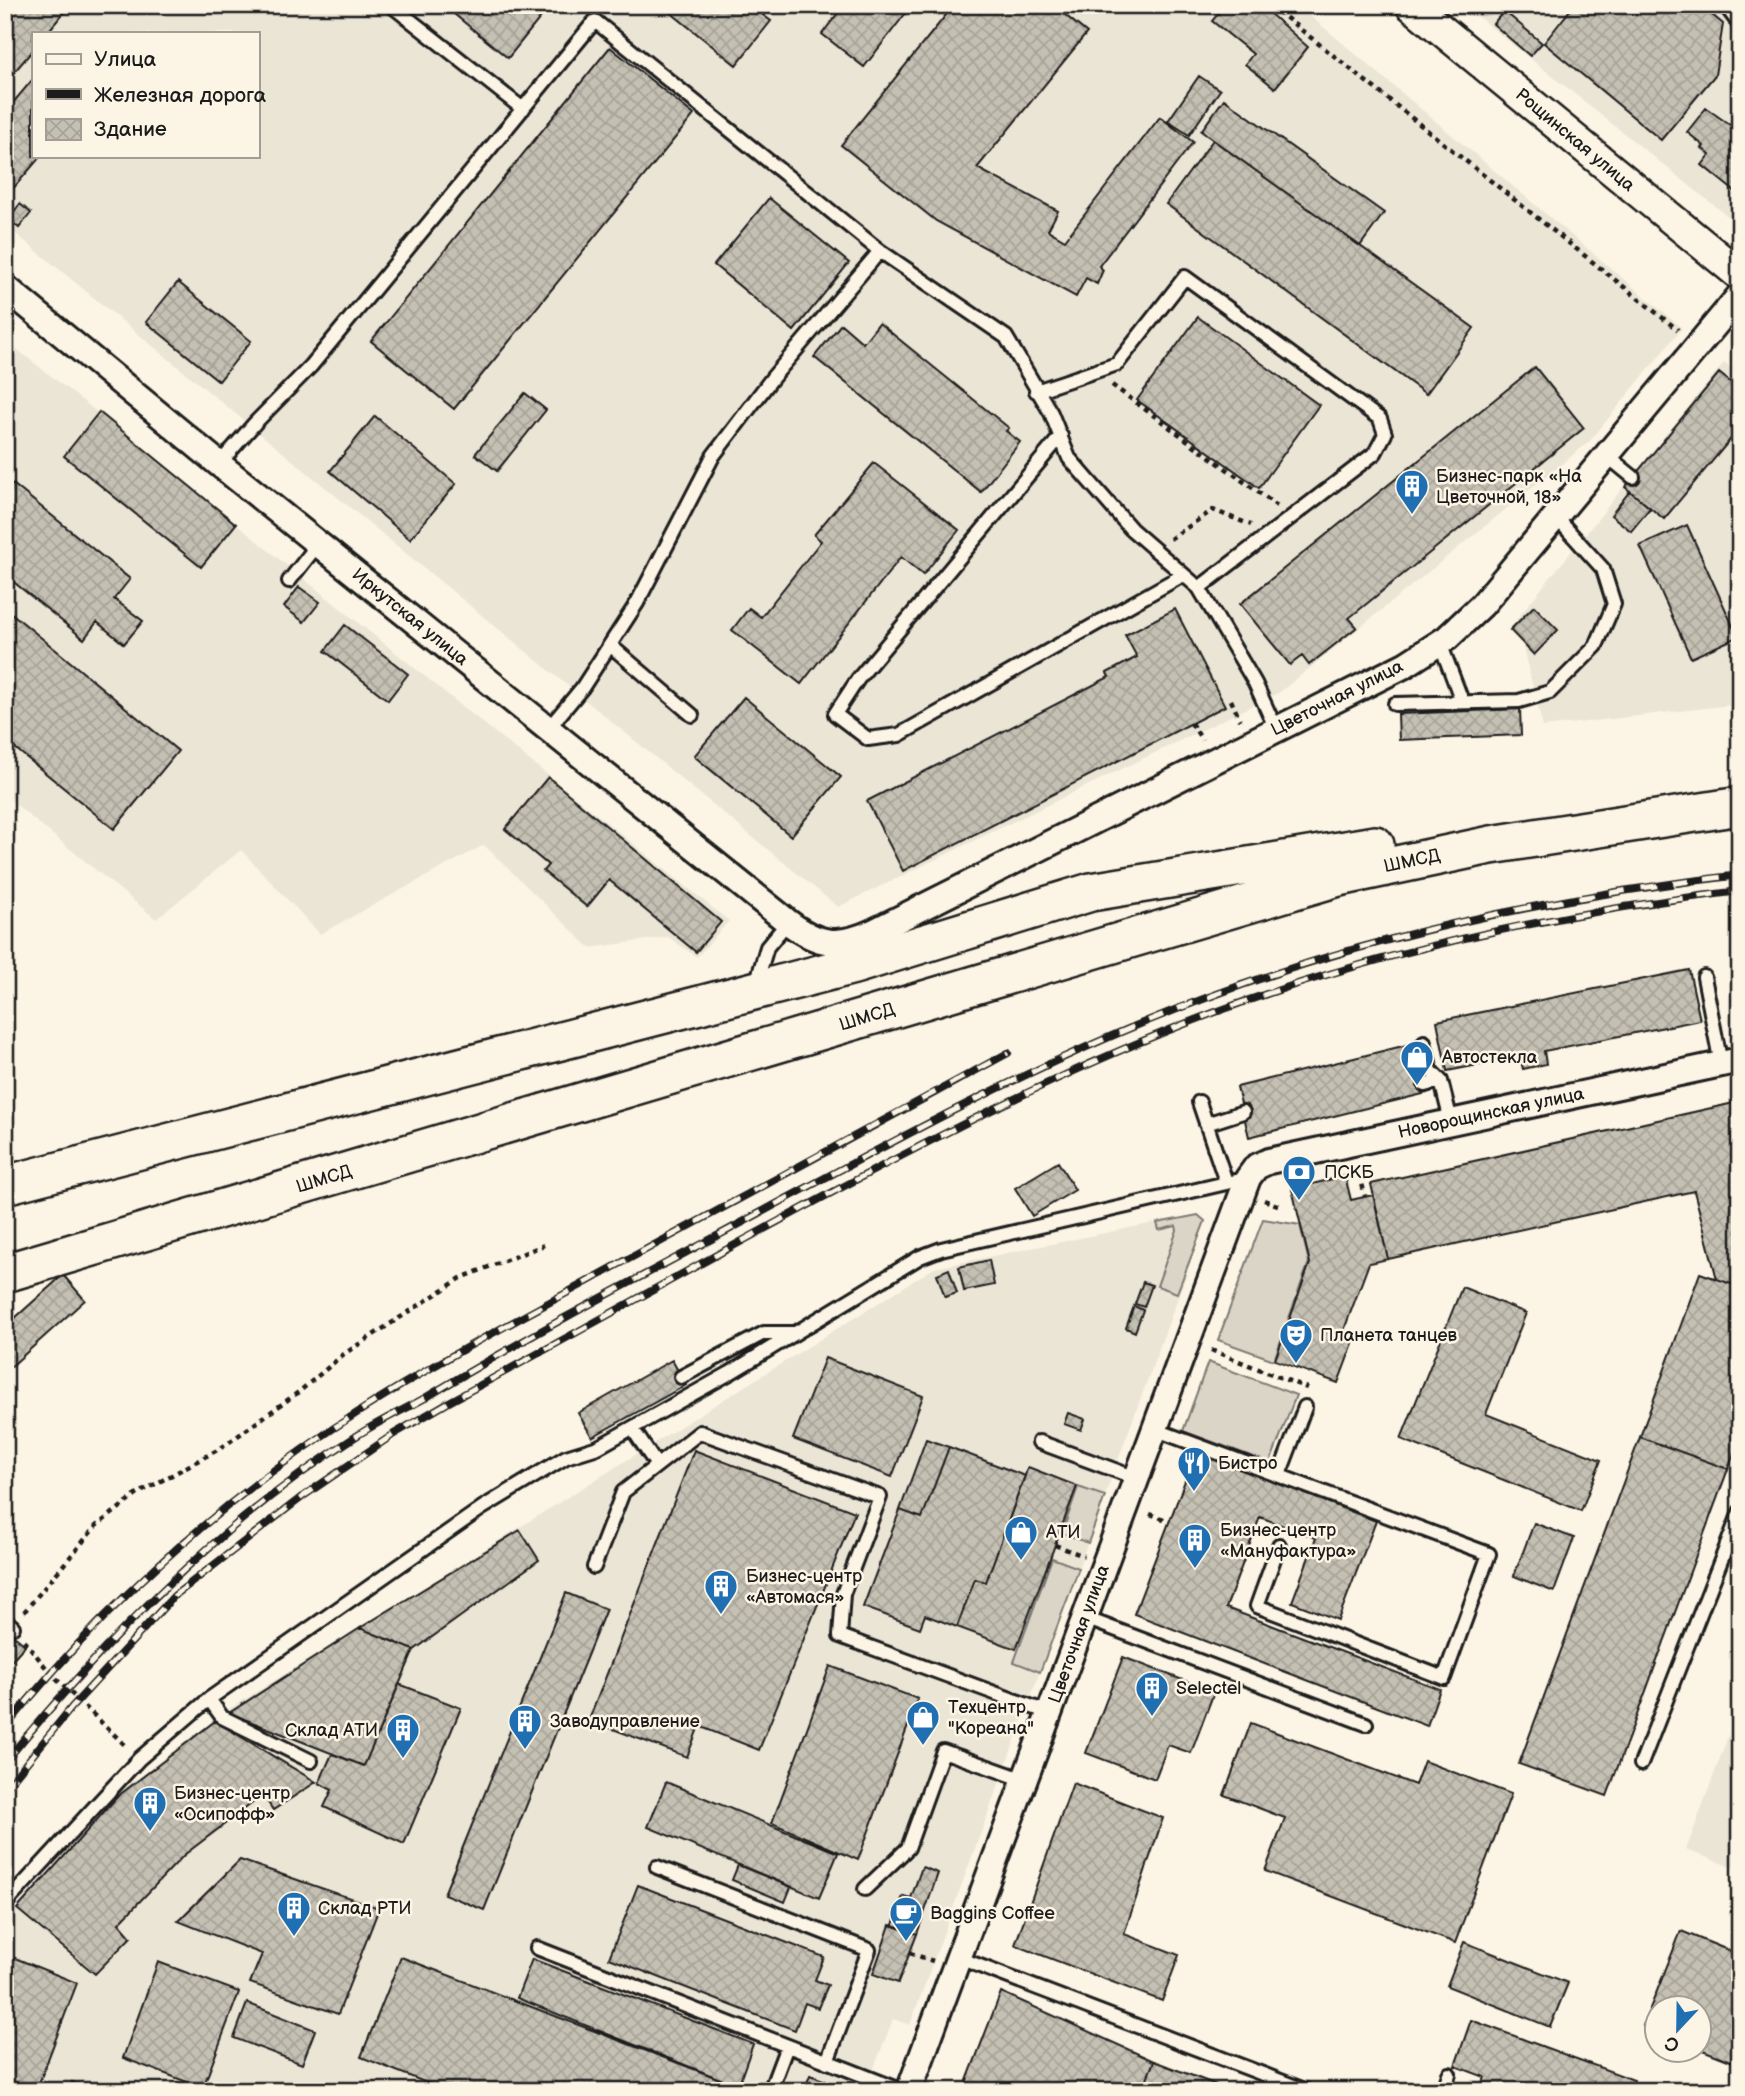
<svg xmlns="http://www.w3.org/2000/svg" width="1745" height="2096" font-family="'Balsamiq Sans',sans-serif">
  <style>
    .built { fill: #ebe5d6; fill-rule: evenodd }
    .grass { fill: #dbd5c8; stroke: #7c7872; stroke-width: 2 }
    .building { fill: url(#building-cross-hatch); stroke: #1c1c1c; stroke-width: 2 }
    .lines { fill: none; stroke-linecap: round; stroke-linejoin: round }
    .service-casing { stroke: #1c1c1c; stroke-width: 18 }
    .minor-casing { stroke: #1c1c1c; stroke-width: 30 }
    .tertiary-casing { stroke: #1c1c1c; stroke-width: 35 }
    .primary-casing { stroke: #1c1c1c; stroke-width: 42 }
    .path { stroke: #1c1c1c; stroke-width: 4.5; stroke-dasharray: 5 5; stroke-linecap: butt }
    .service { stroke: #fcf5e5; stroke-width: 12 }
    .minor { stroke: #fcf5e5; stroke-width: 24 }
    .tertiary { stroke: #fcf5e5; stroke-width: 30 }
    .primary { stroke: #fcf5e5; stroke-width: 37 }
    .rail-casing { stroke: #1c1c1c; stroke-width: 8 }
    .rail { stroke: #fcf5e5; stroke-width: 5; stroke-dasharray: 16; stroke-linecap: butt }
    .labels { text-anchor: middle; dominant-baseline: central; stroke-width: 5; stroke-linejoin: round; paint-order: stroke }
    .street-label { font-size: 18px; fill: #1c1c1c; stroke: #fcf5e5 }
    .poi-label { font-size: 18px; fill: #1c1c1c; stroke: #fcf5e5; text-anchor: start }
  </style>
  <defs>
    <pattern id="building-cross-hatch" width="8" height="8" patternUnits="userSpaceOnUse" patternTransform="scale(1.75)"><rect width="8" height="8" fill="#c4c0b3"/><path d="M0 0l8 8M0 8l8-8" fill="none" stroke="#a8a499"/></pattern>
  </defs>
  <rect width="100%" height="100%" fill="#fcf5e5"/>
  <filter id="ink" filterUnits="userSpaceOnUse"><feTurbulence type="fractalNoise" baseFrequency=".0143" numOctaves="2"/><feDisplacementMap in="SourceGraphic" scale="14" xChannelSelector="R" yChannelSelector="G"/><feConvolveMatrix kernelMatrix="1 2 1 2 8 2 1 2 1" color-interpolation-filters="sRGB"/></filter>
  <g filter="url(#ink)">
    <path class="built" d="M5,5H1297L1682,328L1590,441L1280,692L838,907L5,225ZM33,33H257V156H33Z
      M1463,5H1740V226L1650,154Z
      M5,340L93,409L729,921L697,957L668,937L590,948L484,845L320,934L241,850L156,919L5,796Z
      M1724,363L1740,375V704L1543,727L1516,620Z
      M1198,1214L1206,1221L910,2025L893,2019L865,2091H5V1921L117,1794L226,1711L934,1268Z
      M1740,1704V1870L1686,1850Z"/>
    <path class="grass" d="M1198,1215L1205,1221L1177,1293L1157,1286L1177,1230L1176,1226L1159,1230L1157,1223Z
      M1263,1219L1300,1225L1309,1262L1274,1360L1218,1340Z
      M1208,1362L1296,1395L1270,1463L1183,1431Z
      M1078,1487L1105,1496L1088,1543L1062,1533Z
      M1052,1558L1079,1568L1040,1672L1014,1662Z"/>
    <path class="building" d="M5,5H70L47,33H33V50L5,83Z
      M443,5H526L541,17L508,58Z
      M667,5H771L763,15L771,21L736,65L665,8Z
      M844,5H912L864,67L822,34Z
      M954,5H1071L1064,14L1087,33L977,168L1058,211L1048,230L1065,240L1160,117L1193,142L1099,266L1103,270L1097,284L1086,278L1076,297L936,221L841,145Z
      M1225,5H1260L1308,47L1275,88L1245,64L1253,54L1212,21Z
      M1574,5H1700L1723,24L1715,75L1661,140L1544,43Z
      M1504,11L1542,43L1530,56L1493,24Z
      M610,47L694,115L454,409L371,341Z
      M1199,76L1220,90L1189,135L1168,121Z
      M33,79V156H41L5,198V112Z
      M1224,99L1384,213L1360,246L1201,131Z
      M1706,108L1740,132L1739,195L1702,165L1710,155L1702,148L1704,146L1687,132Z
      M1213,140L1474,328L1426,394L1166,204Z
      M769,198L849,263L794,331L714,265Z
      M20,204L31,213L19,228L8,219Z
      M178,282L251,341L219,381L146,322Z
      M1198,317L1319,405L1259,488L1137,400Z
      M879,323L1009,428L1006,431L1020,442L981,492L814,357L841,324L863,343Z
      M1535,367L1584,428L1349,618L1357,627L1309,665L1302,656L1290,665L1240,604Z
      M1719,373L1740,390V428L1664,519L1625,487Z
      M525,393L546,410L497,471L475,454Z
      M99,412L236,524L201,567L64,456Z
      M375,416L456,484L410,539L330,471Z
      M874,463L959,530L923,575L901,557L801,684L732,630L749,608L761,617L821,541L814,535Z
      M13,484L130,579L114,599L143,621L124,644L97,622L84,639L5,575V493Z
      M1630,491L1650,508L1631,531L1611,515Z
      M1687,525L1738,637L1691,658L1640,546Z
      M299,587L320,602L304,622L284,607Z
      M1534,606L1558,630L1534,655L1510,630Z
      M1175,609L1225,706L903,871L867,801L1109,677L1107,673L1137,657L1125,635Z
      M10,612L178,751L114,829L5,740V618Z
      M345,625L408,674L388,700L325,651Z
      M744,697L841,777L791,836L694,756Z
      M1520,709L1521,735L1399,740L1398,714Z
      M548,777L721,922L696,952L609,880L587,907L543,871L548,865L505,829Z
      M1689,970L1700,1020L1544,1051L1546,1064L1523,1069L1520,1057L1447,1071L1437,1021Z
      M1415,1043L1427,1093L1249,1137L1237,1087Z
      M1734,1103L1740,1131V1287L1717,1279L1694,1191L1388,1259L1371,1184Z
      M1058,1162L1075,1190L1032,1216L1015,1188Z
      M1345,1176L1351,1200L1373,1195L1388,1259L1369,1263L1341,1338L1353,1343L1338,1383L1275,1360L1310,1263L1292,1189Z
      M989,1260L994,1285L964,1291L959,1267Z
      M949,1269L957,1293L945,1297L937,1274Z
      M1700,1273L1740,1287V1438L1728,1469L1640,1437Z
      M63,1275L85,1300L5,1372V1327Z
      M1143,1282L1152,1285L1144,1307L1135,1304Z
      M1462,1287L1526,1313L1486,1414L1601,1460L1581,1511L1401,1439Z
      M1134,1306L1143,1310L1135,1332L1126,1328Z
      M825,1358L923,1396L892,1477L793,1439Z
      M672,1360L686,1385L592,1437L578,1413Z
      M1068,1413L1085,1419L1081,1430L1064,1424Z
      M1640,1437L1728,1469L1607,1796L1519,1764Z
      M926,1439L949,1447L922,1518L900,1510Z
      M949,1447L1025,1476L986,1582L975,1579L957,1627L925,1615L920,1628L863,1607L900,1510L922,1518Z
      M694,1450L855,1512L759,1750L699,1726L687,1757L589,1720Z
      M1196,1452L1376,1521L1338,1620L1292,1602L1316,1538L1260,1517L1226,1608L1440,1689L1427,1726L1134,1614Z
      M1028,1467L1077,1486L1016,1649L957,1627L975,1579L986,1582Z
      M1534,1523L1574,1538L1554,1592L1514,1576Z
      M520,1530L539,1560L414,1650L360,1628Z
      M566,1593L606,1609L484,1910L444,1894Z
      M5,1628L25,1645L5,1668Z
      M360,1628L414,1650L364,1766L229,1713Z
      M1123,1657L1214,1692L1191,1753L1168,1745L1155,1779L1086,1753Z
      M830,1666L918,1699L858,1860L772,1823Z
      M399,1684L461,1708L404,1844L324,1807L332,1790L319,1783L332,1754L364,1766Z
      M215,1721L316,1782L273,1810L263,1795L184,1855L119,1923L131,1937L95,1974L17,1909L118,1796Z
      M1251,1723L1415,1785L1424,1761L1511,1794L1455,1943L1265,1871L1285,1818L1224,1795Z
      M666,1782L838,1853L819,1898L648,1827Z
      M1073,1783L1163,1818L1124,1934L1179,1955L1162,2001L1015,1945Z
      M240,1860L379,1908L338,2014L250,1983L262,1954L178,1921Z
      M738,1865L791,1887L785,1902L732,1880Z
      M922,1867L938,1873L917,1934L893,1925L903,1896L911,1898Z
      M638,1885L824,1957L815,1980L828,1985L818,2008L805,2003L795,2030L609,1958Z
      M890,1925L917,1934L898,1983L873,1974Z
      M1681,1931L1740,1955V2045L1733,2062L1700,2049V2008H1658V2032L1643,2026Z
      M1464,1942L1568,1983L1550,2027L1447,1986Z
      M5,1954L77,1983L36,2091H5Z
      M401,1957L738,2086L743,2091H447L361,2057Z
      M532,1959L753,2044L738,2086L517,1998Z
      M158,1962L239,1992L203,2088L123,2058Z
      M1001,1992L1154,2061L1142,2091H963Z
      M247,2003L315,2030L302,2064L234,2038Z
      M1471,2020L1634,2080L1630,2091H1480L1485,2077L1455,2066Z
      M1154,2061L1232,2091H1142Z
      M810,2075L852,2091H804Z
      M72,2082L96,2091H68Z"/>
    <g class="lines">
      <defs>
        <path id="service" d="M391,5L523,109
          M1725,5L1740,25
          M1036,391L1117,364L1185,277L1380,419L1385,434L1375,453L1199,588
          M1061,436L858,679L835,714L868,739L899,735L1183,575
          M1606,455L1633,477
          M219,464L255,423L311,366L595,21L880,251L1006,337L1051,413L1069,458L1131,529L1199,588L1255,683L1276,729
          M289,581L318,544
          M1440,643L1462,701
          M611,646L692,715
          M1395,704L1519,701L1550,692L1596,646L1614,604L1603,569L1555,516
          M548,729L582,688L637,603L713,456L773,377L880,251
          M759,974L767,947L788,922
          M1704,977L1721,1064
          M1424,1042L1431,1071L1441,1081L1451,1121
          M1425,1085L1441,1081
          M1199,1102L1226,1182
          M1206,1124L1243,1112
          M681,1377L764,1333H795
          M632,1428L656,1464
          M1154,1429L1489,1554L1444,1678L1257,1606L1279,1545
          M1039,1442L1136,1478
          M1279,1475L1305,1407
          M594,1567L623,1492L700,1432L880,1497L843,1594L840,1636L1049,1713
          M1085,1618L1366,1724
          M5,1620L13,1627
          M209,1699L222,1717L311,1761
          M1641,1764L1740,1512
          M657,1867L869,1950L827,2062
          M865,1889L908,1848L943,1751L1025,1780
          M5,1904L139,1759L209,1699L482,1508L566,1457L598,1447L730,1373L920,1257L941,1249L1248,1178
          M537,1948L903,2091
          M959,1958L1307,2091
          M770,2091L787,2046
          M1444,2091L1449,2074"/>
        <path id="minor" d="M5,287L219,464L788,922C818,945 838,948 873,932L1405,665L1447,638L1482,605L1740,295
          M909,2091L1248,1178L1256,1167L1269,1161L1740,1060"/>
        <path id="tertiary" d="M1411,5L1740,275"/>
        <path id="primary" d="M5,1185L854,965L1091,892L1375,845
          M5,1273L1335,878L1491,845L1740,806"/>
      </defs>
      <use href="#service" class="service-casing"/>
      <use href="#minor" class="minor-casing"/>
      <use href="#tertiary" class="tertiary-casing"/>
      <use href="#primary" class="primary-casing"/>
      <path class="path" d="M1270,5L1678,330
        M1112,385L1277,506
        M1170,539L1213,510L1251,525
        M1231,700L1240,720
        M1191,723L1202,740
        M1360,1175L1365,1196
        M1264,1200L1280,1206
        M1211,1350L1307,1388
        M1150,1514L1169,1521
        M1055,1545L1084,1556
        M24,1612L96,1526L139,1493L221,1448L300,1391L344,1354L461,1278L544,1245
        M24,1640L51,1674L127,1747
        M910,1953L933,1961"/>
      <use href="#service" class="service"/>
      <use href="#minor" class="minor"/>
      <use href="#tertiary" class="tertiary"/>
      <use href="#primary" class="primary"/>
      <defs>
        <path id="rail" d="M5,1728C105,1604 225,1497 360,1411C440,1359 526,1316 610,1269C743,1197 875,1124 1008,1053
          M5,1762C106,1639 220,1523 355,1437C377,1422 402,1411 425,1398C516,1343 610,1293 704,1243C868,1155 1031,1063 1206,998C1378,933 1558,896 1740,875
          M5,1789L72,1707L174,1596L302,1497L394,1434L449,1402C583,1330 715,1254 850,1183C968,1120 1088,1060 1213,1013C1383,950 1560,912 1740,891"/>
      </defs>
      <use href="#rail" class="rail-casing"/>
      <use href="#rail" class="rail"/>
    </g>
  </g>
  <defs>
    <symbol id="building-pin" viewBox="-11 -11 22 30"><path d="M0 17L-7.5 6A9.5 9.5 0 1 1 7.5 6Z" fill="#1f6fb2" stroke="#fcf5e5"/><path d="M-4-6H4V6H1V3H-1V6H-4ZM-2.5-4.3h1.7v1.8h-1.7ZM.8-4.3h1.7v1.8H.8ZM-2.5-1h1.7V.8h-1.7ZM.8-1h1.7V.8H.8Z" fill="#fff"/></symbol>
    <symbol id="shop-pin" viewBox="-11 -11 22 30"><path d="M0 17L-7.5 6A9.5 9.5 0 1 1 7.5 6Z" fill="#1f6fb2" stroke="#fcf5e5"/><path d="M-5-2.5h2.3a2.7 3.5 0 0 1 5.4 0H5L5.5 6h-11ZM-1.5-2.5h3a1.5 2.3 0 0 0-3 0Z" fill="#fff"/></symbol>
    <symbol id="bank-pin" viewBox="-11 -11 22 30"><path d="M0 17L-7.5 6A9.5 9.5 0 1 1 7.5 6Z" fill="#1f6fb2" stroke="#fcf5e5"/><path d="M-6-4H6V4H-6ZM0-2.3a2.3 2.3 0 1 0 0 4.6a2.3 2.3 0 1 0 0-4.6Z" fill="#fff"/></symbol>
    <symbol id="theatre-pin" viewBox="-11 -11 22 30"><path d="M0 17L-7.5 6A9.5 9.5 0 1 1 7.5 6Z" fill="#1f6fb2" stroke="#fcf5e5"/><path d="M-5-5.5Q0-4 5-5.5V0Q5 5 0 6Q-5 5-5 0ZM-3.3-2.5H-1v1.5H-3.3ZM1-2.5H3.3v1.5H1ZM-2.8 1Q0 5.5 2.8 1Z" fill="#fff"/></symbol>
    <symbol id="restaurant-pin" viewBox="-11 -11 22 30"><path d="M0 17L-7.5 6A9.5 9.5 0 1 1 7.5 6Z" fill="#1f6fb2" stroke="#fcf5e5"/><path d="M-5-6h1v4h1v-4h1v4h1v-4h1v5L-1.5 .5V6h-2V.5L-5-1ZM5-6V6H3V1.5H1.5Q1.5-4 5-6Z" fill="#fff"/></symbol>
    <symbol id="cafe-pin" viewBox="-11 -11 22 30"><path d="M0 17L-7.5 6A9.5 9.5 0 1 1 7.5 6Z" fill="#1f6fb2" stroke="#fcf5e5"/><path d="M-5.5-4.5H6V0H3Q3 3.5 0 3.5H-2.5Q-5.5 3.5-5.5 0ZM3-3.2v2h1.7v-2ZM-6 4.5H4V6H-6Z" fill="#fff"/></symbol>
  </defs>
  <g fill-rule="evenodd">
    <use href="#building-pin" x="1393" y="467" width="38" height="52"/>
    <use href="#shop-pin" x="1398" y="1038" width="38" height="52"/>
    <use href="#bank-pin" x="1280" y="1153" width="38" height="52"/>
    <use href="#theatre-pin" x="1277" y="1316" width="38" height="52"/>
    <use href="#restaurant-pin" x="1175" y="1444" width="38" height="52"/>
    <use href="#shop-pin" x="1002" y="1513" width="38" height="52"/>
    <use href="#building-pin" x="1176" y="1521" width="38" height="52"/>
    <use href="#building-pin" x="702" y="1567" width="38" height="52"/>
    <use href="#building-pin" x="1133" y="1669" width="38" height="52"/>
    <use href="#shop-pin" x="904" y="1698" width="38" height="52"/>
    <use href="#building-pin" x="506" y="1702" width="38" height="52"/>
    <use href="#building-pin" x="384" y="1711" width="38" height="52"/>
    <use href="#building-pin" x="131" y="1784" width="38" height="52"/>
    <use href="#building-pin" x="275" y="1889" width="38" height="52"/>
    <use href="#cafe-pin" x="887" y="1894" width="38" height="52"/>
  </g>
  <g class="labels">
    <g class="street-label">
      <text transform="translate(1575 140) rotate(40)">Рощинская улица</text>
      <text transform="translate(410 617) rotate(39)">Иркутская улица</text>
      <text transform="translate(1337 698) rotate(-27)">Цветочная улица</text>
      <text transform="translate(1412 861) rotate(-12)">ШМСД</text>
      <text transform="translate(867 1017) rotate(-17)">ШМСД</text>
      <text transform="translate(1491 1113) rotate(-12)">Новорощинская улица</text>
      <text transform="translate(324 1179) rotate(-17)">ШМСД</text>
      <text transform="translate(1079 1634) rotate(-70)">Цветочная улица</text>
    </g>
    <g class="poi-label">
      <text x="1436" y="476">Бизнес-парк «На<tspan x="1436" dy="21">Цветочной, 18»</tspan></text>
      <text x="1442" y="1057">Автостекла</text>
      <text x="1324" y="1172">ПСКБ</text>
      <text x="1320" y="1335">Планета танцев</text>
      <text x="1218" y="1463">Бистро</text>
      <text x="1220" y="1530">Бизнес-центр<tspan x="1220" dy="21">«Мануфактура»</tspan></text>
      <text x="1046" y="1532">АТИ</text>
      <text x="746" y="1576">Бизнес-центр<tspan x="746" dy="21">«Автомася»</tspan></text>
      <text x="1176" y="1688">Selectel</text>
      <text x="948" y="1707">Техцентр<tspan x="948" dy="21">"Кореана"</tspan></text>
      <text x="550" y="1721">Заводуправление</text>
      <text x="378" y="1730" text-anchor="end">Склад АТИ</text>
      <text x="174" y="1793">Бизнес-центр<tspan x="174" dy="21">«Осипофф»</tspan></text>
      <text x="318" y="1908">Склад РТИ</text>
      <text x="930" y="1913">Baggins Coffee</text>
    </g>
  </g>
  <rect width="1745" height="2096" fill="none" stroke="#fcf5e5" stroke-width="28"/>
  <rect x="14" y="14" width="1717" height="2068" fill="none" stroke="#1c1c1c" stroke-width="2.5" filter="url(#ink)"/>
  <rect x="32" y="32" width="228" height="126" fill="#fcf5e5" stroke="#a29e95" stroke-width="2"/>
  <rect x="46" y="54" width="35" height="10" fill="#fcf5e5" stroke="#a29e95" stroke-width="2"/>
  <text x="94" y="66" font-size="21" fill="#1c1c1c">Улица</text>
  <rect x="46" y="89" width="35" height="10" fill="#1c1c1c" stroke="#a29e95" stroke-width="2"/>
  <text x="94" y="102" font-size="21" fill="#1c1c1c">Железная дорога</text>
  <rect x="46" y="119" width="35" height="21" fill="url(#building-cross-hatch)" stroke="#a29e95" stroke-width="2"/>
  <text x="94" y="136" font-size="21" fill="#1c1c1c">Здание</text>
  <g transform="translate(1678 2029) rotate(202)"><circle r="33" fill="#fcf5e5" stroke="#a29e95" stroke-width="2"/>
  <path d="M0-5L12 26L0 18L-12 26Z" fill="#1f6fb2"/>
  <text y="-10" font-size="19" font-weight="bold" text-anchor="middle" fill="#1c1c1c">С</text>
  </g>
</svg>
